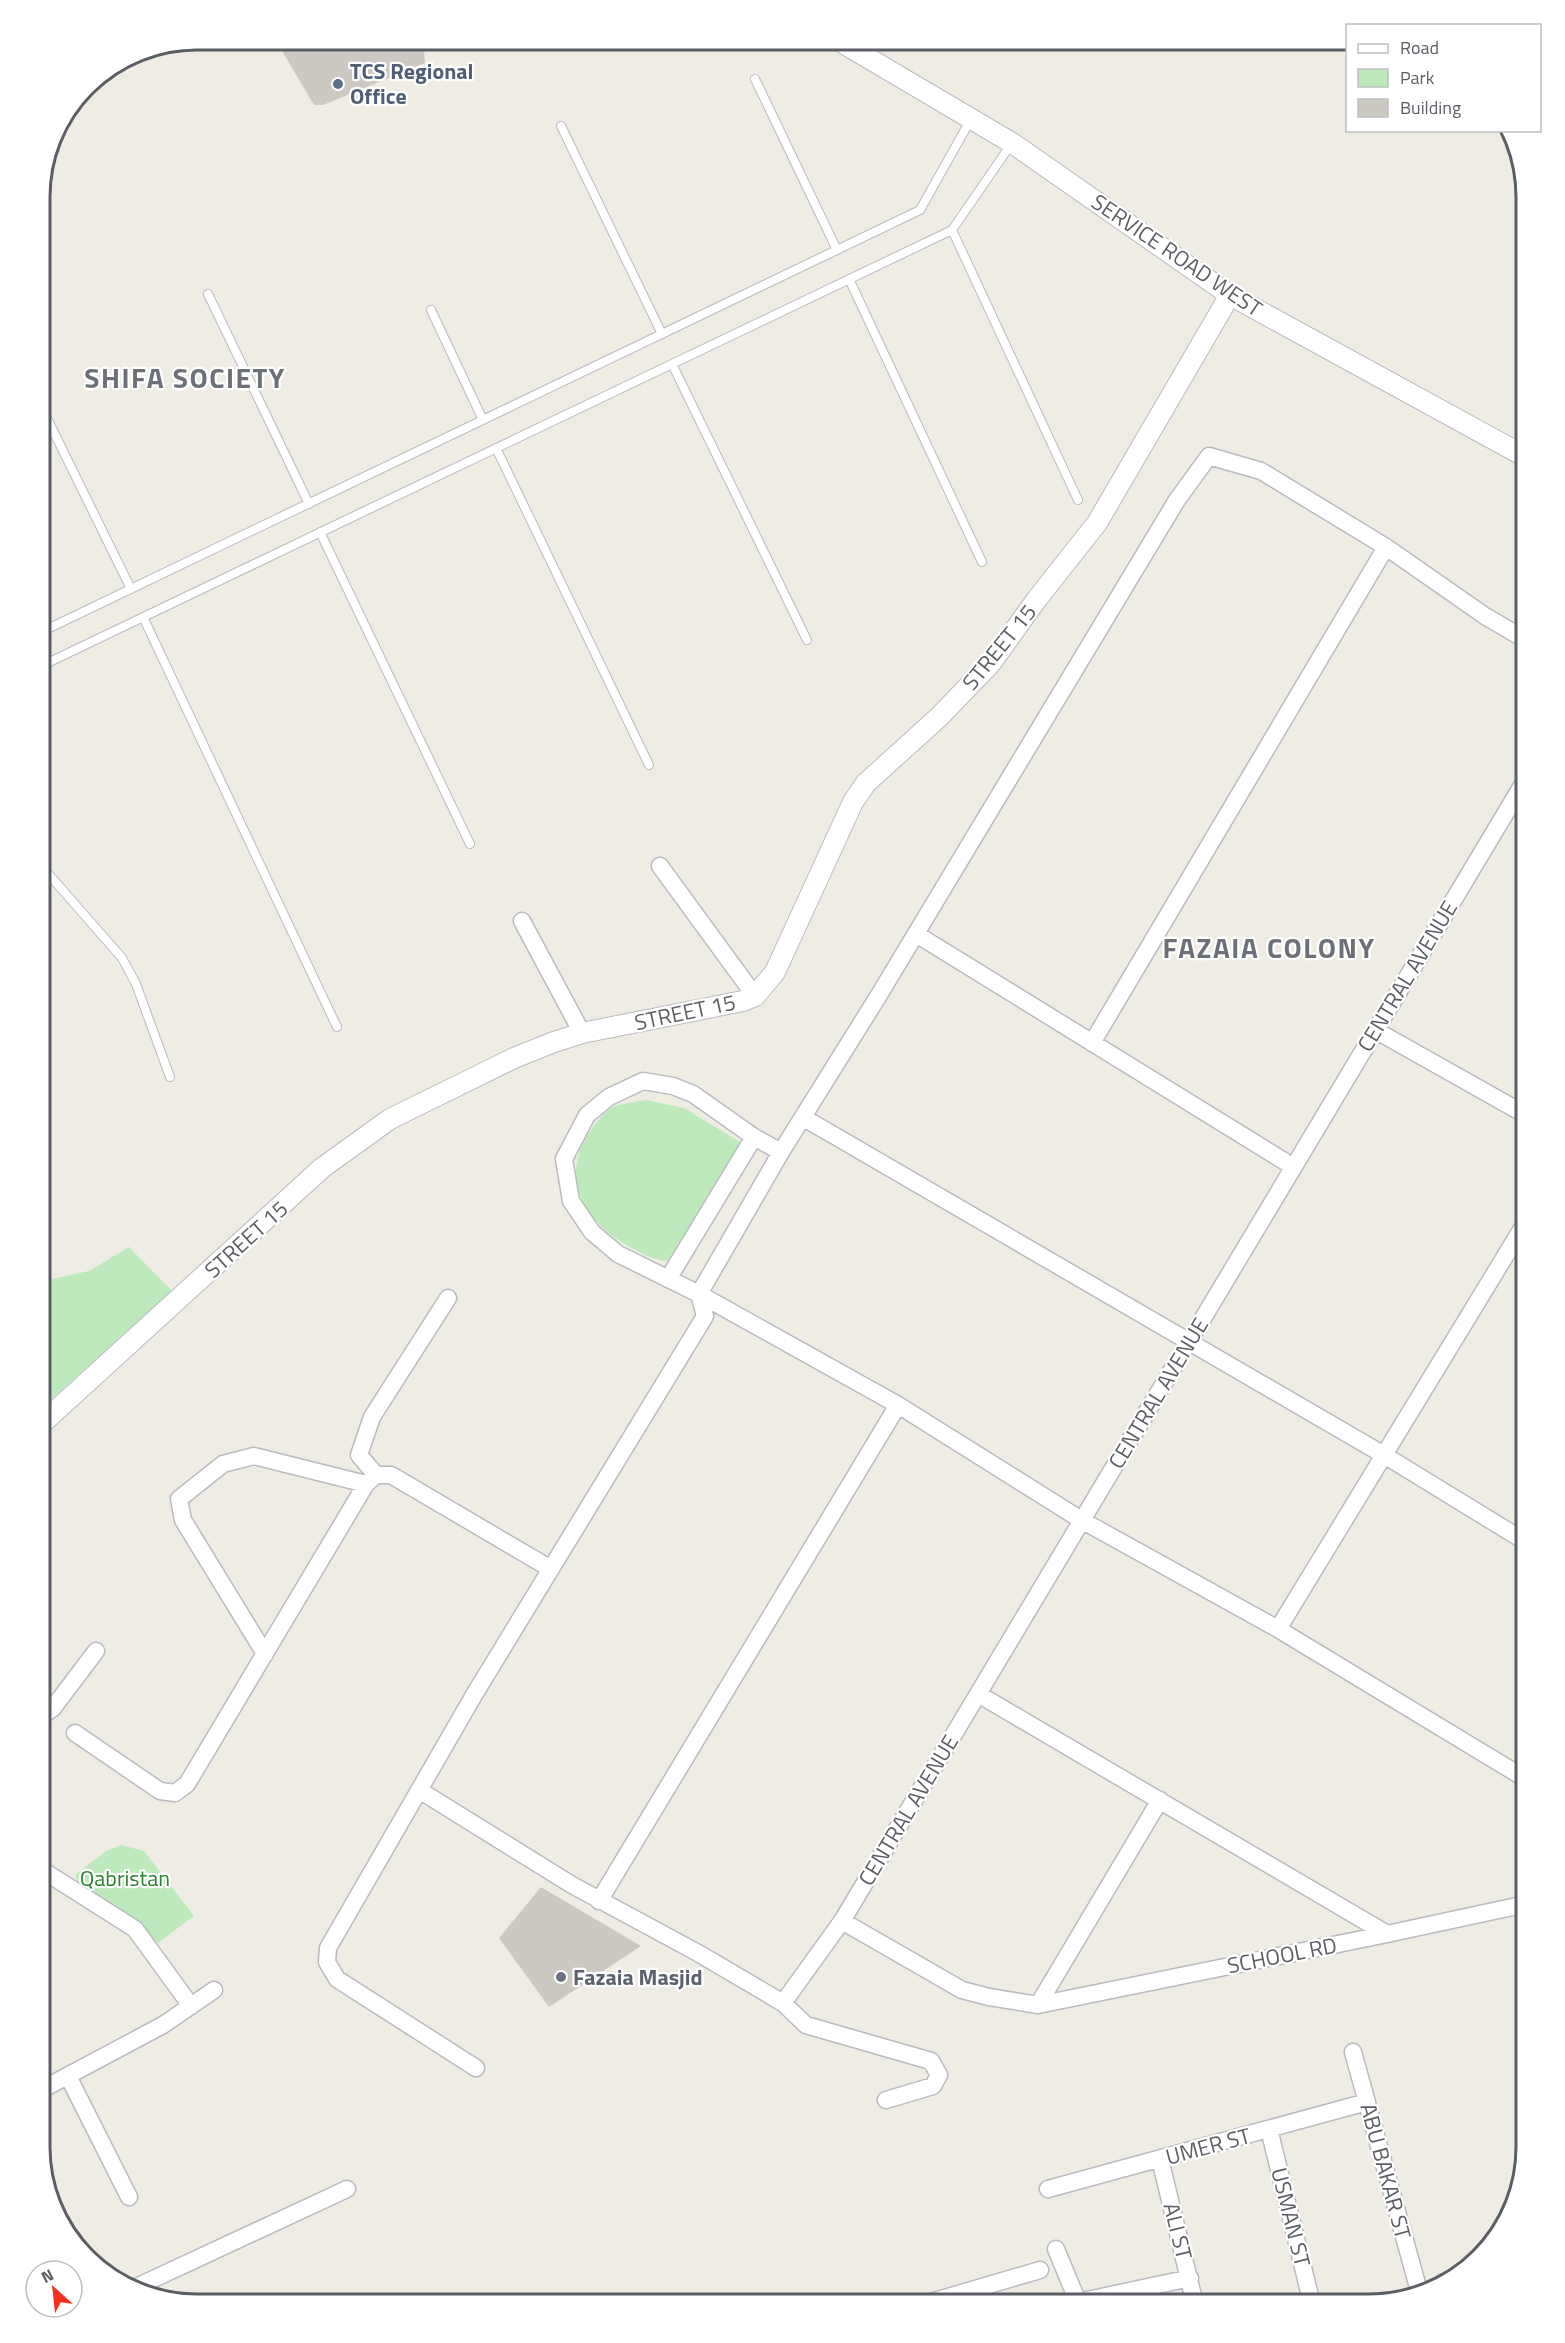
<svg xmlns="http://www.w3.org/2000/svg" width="1565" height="2343" font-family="'Titillium Web',sans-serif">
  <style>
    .green { fill: #bde9bd }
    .building { fill: #ccc9c2 }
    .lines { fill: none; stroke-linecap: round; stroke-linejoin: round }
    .service-casing { stroke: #b8bbc0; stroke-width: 10 }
    .minor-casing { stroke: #b8bbc0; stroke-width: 19 }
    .tertiary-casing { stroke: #b8bbc0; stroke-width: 22 }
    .service { stroke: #fff; stroke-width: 8 }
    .minor { stroke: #fff; stroke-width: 16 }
    .tertiary { stroke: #fff; stroke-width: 20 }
    .service-dot { fill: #5c6f8a; stroke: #fff; stroke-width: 2 }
    .worship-dot { fill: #6b7280; stroke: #fff; stroke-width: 2 }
    .labels { text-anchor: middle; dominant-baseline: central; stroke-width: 4.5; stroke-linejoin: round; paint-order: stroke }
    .service-label { font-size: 22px; font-weight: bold; fill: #4e5e75; stroke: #fff; text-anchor: start }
    .street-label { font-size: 22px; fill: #5b5f65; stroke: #fff }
    .park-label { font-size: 22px; fill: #2c832f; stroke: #fff }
    .worship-label { font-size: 22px; font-weight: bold; fill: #5b616d; stroke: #fff; text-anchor: start }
    .district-label { font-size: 28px; font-weight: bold; letter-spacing: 1.5px; fill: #6c7177; stroke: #fff }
    .rim { fill: none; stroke: #5b5f65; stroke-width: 3 }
  </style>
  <rect width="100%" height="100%" fill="#efece3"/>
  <path class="green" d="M646,1100L684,1108L740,1142L668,1261C653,1260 642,1254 630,1247C586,1223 558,1180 589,1133C596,1123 604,1111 615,1106C625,1103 636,1102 646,1100Z
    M129,1247L172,1291L39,1410V1282L89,1271Z
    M121,1845L144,1851L194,1916L158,1943L125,1914L82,1888L77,1882L76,1874L106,1851Z"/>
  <path class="building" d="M275,39H423L425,63L323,105H314Z
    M541,1887L641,1946L549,2007L499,1938Z"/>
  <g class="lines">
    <defs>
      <path id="service" d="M755,79L837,250
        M561,126L662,334
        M952,230L1078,500
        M849,279L982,562
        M208,294L309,504
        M431,310L483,420
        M672,364L807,640
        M39,402L131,589
        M496,448L649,765
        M320,532L470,844
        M143,617L337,1027
        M39,633L920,210L971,119
        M39,667L952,230L1012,143
        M39,858L45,870L122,958L136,984L170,1077"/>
      <path id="minor" d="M660,866L755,996
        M522,921L582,1033
        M916,934L1292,1166
        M1375,1030L1526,1115
        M1092,1043L1386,547
        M804,1118L1384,1455L1526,1542
        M781,1152L754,1137L693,1094L673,1086L643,1081L609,1097L587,1115L564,1159L571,1201L592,1232L618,1254L699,1294L898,1405L1083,1521L1278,1629L1526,1779
        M668,1279L754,1137
        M376,1475L359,1455L372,1417L448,1298
        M1278,1629L1526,1222
        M265,1654L183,1520L179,1499L223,1464L254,1456L366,1484
        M978,1694L1387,1934
        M39,1718L53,1708L96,1651
        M75,1733L160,1791L175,1793L187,1784L366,1484L376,1475H391L551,1569
        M419,1790L572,1885L698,1953L783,2003L806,2025L931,2061L939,2075L933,2086L886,2100
        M39,1868L135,1929L191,2006
        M599,1901L898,1405
        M842,1921L962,1990L989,1997L1038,2005L1387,1934L1526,1904
        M783,2003L842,1921L1526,779
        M1038,2005L1160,1800
        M1353,2052L1419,2291
        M476,2068L337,1979L327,1962L328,1948L474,1695L699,1326L705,1316L699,1294L781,1152L879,995L1177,500L1209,456L1261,471L1386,547L1485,616L1526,640
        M68,2076L129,2197
        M39,2091L163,2025L214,1990
        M1269,2129L1312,2304
        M1160,2159L1195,2304
        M1048,2189L1367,2102
        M1056,2249L1078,2302L1190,2278
        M134,2288L347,2189
        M924,2304L1040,2270"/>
      <path id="tertiary" d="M836,39L1012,143L1230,295L1526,457
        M39,1426L322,1168L390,1119L514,1058L554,1042L582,1033L743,1001L755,996L775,972L853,802L866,783L939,717L991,663L1037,599L1097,523L1230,295
        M1443,2284L1447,2283"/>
    </defs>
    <use href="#service" class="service-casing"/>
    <use href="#minor" class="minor-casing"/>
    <use href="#tertiary" class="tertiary-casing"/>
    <use href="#service" class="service"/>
    <use href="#minor" class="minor"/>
    <use href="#tertiary" class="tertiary"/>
  </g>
  <circle class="service-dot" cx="338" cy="84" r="6"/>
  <circle class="worship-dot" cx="561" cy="1977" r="6"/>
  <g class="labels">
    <g class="service-label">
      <text x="350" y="71">TCS Regional<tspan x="350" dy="25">Office</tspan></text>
    </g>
    <g class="street-label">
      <text transform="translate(1177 255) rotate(34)">SERVICE ROAD WEST</text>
      <text transform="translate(999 647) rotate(-51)">STREET 15</text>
      <text transform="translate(1407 976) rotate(-59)">CENTRAL AVENUE</text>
      <text transform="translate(685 1012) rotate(-12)">STREET 15</text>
      <text transform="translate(246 1239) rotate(-42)">STREET 15</text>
      <text transform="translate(1158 1393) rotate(-59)">CENTRAL AVENUE</text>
      <text transform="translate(908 1810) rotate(-59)">CENTRAL AVENUE</text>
      <text transform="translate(1282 1955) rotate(-11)">SCHOOL RD</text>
      <text transform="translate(1208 2146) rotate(-15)">UMER ST</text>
      <text transform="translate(1386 2171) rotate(75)">ABU BAKAR ST</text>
      <text transform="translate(1291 2217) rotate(76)">USMAN ST</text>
      <text transform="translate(1178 2231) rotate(76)">ALI ST</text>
    </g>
    <g class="park-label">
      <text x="125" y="1878">Qabristan</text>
    </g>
    <g class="worship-label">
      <text x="573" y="1977">Fazaia Masjid</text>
    </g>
    <g class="district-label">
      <text x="185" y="377">SHIFA SOCIETY</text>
      <text x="1269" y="947">FAZAIA COLONY</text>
    </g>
  </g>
  <path d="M0 0H1565V2343H0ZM197 50H1369A147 147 0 0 1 1516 197V2147A147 147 0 0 1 1369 2294H197A147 147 0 0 1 50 2147V197A147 147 0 0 1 197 50Z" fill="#fff" fill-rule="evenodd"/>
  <path class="rim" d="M197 50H1369A147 147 0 0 1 1516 197V2147A147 147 0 0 1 1369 2294H197A147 147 0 0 1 50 2147V197A147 147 0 0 1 197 50Z"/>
  <rect x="1346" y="24" width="195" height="108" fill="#ffffff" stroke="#bdbfc1" stroke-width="1.5"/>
  <rect x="1358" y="44" width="30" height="9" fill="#ffffff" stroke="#bdbfc1" stroke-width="1.5"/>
  <text x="1400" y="54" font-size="18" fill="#5b5f65">Road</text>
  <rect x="1358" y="69" width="30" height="18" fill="#bde9bd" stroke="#bdbfc1" stroke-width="1.5"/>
  <text x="1400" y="84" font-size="18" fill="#5b5f65">Park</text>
  <rect x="1358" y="99" width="30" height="18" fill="#ccc9c2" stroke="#bdbfc1" stroke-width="1.5"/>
  <text x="1400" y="114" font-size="18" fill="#5b5f65">Building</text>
  <g transform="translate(54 2289) rotate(333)"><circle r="28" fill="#ffffff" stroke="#bdbfc1" stroke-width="1.5"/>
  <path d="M0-4.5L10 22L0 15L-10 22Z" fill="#f92d1f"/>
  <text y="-9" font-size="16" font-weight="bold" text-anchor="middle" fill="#5b5f65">N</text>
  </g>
</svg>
